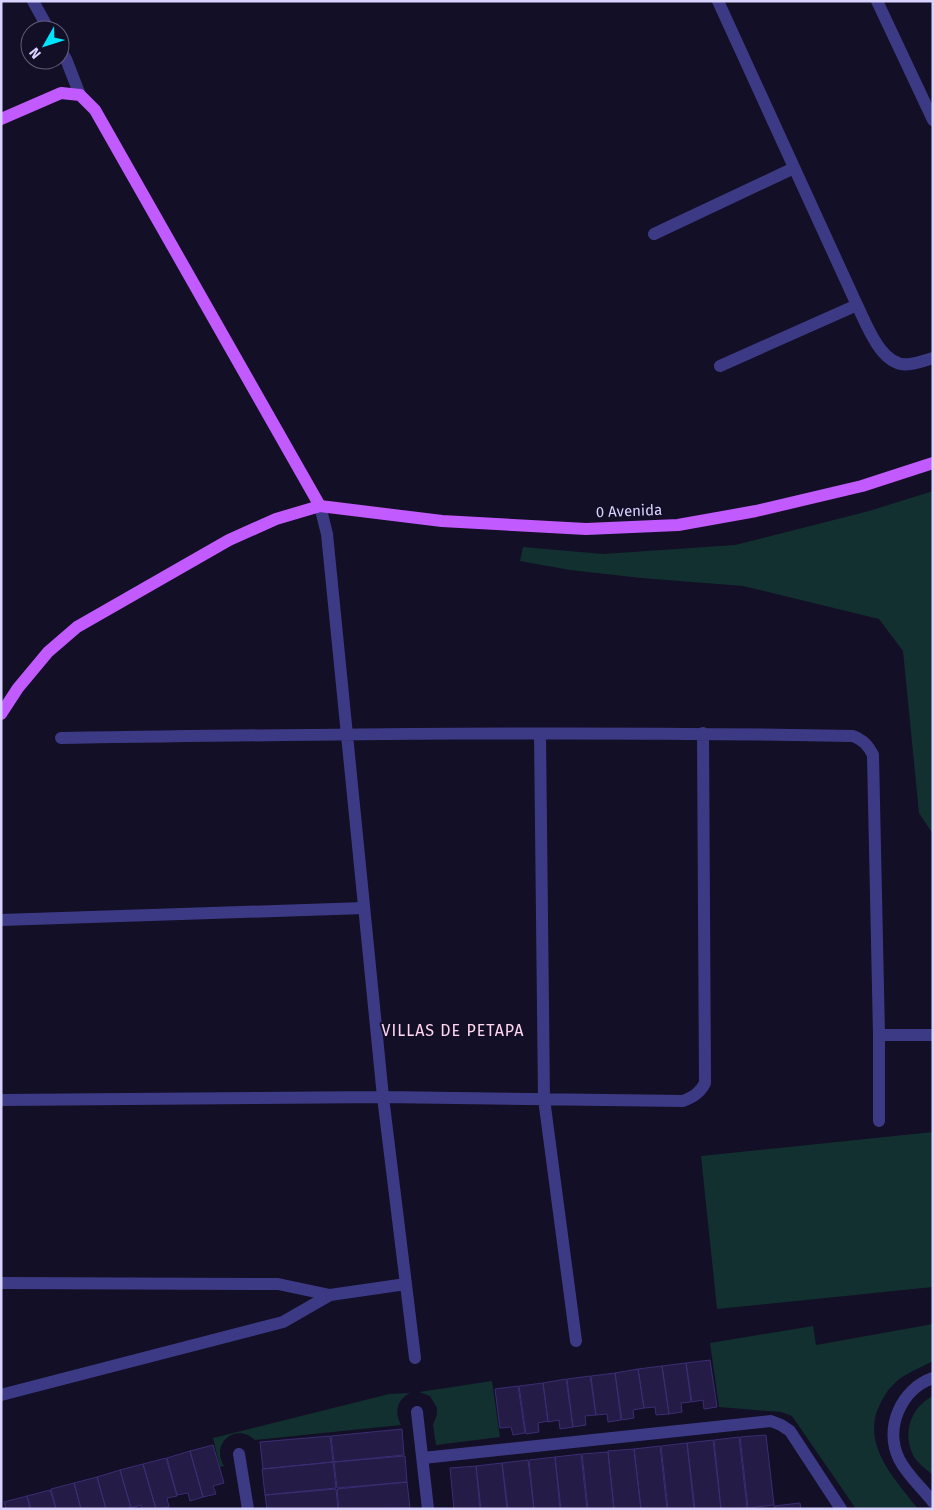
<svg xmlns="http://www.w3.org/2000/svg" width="934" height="1510" font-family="'Fira Sans',sans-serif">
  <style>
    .green { fill: #12302f }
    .building { fill: #241b47; stroke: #3b2d73 }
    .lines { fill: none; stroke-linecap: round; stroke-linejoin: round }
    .minor { stroke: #3d3a85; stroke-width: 12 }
    .major { stroke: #c25bff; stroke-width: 12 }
    .labels { text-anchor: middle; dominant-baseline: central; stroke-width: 4; stroke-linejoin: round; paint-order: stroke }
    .street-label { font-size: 15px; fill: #d9d4ff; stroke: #130f26 }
    .neighbourhood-label { font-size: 16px; letter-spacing: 1px; fill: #ffd6f0; stroke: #130f26 }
  </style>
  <rect width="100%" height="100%" fill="#130f26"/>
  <path class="green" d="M933,491V834L919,813L903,651L879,619L743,586L641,578L570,570L520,561L523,547L603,554L735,545L869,511Z
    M933,1132V1287L717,1309L701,1156Z
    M933,1324V1361C920,1368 903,1374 893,1385C885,1393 880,1403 876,1414C866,1452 898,1482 918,1509H856L792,1416L781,1412L719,1407L710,1343L813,1326L816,1345Z
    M492,1381L500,1437L436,1445L433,1425L437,1414V1408L430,1396L419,1392Z
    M410,1393C397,1400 394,1411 401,1425L255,1440C236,1422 210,1443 224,1466L220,1467L213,1438L389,1394Z
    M933,1396V1475C926,1469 917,1463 913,1455C902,1433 911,1407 933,1396Z"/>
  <path class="building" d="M710,1360L717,1407L704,1409L703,1400L692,1402L686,1363Z
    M686,1363L691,1402L681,1403L682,1412L669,1414L662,1366Z
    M662,1366L669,1414L656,1415L655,1407L644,1408L638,1369Z
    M638,1369L644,1408L633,1410L634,1418L622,1420L615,1373Z
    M615,1373L621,1420L608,1422L607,1414L596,1415L591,1376Z
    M590,1376L596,1415L585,1416L586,1425L573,1427L567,1379Z
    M566,1379L573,1427L560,1429L559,1420L548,1422L543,1383Z
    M543,1383L548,1421L538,1423L539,1432L526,1434L519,1386Z
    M518,1386L525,1433L513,1435L511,1427L500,1428L495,1389Z
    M402,1429L404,1455L334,1462L331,1436Z
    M766,1435L774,1505L748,1508L740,1437Z
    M330,1436L333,1462L263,1469L260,1442Z
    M739,1437L747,1508L721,1509L714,1440Z
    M713,1440L721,1509H695L687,1443Z
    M687,1443L694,1509H668L661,1446Z
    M213,1445L224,1483L213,1486L216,1494L203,1497L190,1451Z
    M660,1446L667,1509H641L634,1449Z
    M634,1449L641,1509H614L608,1451Z
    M190,1451L203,1497L190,1501L188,1493L177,1495L167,1458Z
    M608,1452L614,1509H588L582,1454Z
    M581,1454L587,1509H561L555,1457Z
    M405,1456L407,1482L337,1488L334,1462Z
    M555,1457L560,1509H534L529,1460Z
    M166,1458L177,1496L167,1498L169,1507L156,1509L143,1464Z
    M528,1460L534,1509H508L502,1463Z
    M333,1462L336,1488L265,1495L262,1469Z
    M502,1463L507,1509H481L476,1466Z
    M143,1464L156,1509H142L141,1505L131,1508L120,1470Z
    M476,1466L480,1509H454L450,1468Z
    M120,1470L131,1508L106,1509L97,1477Z
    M97,1477L106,1509H81L74,1483Z
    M407,1482L410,1508L339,1509L337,1489Z
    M74,1483L81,1509H56L51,1489Z
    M336,1489L338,1509H267L265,1495Z
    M50,1490L56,1509H31L27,1496Z
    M27,1496L30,1509H6L4,1502Z
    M800,1503L801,1509H775L774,1506Z"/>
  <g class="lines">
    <path class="minor" d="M33,1L49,30
      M718,1L857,305C867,325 882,369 910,364C918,363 926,360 933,358
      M877,1L933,120
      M60,49L66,59L80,95
      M654,234L794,168
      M720,366L857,305
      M320,506L327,534L383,1097L415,1358
      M540,734L544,1099L576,1341
      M61,738C325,734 589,731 853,736C863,740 868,745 873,755L879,1035V1121
      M1,920L364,908
      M879,1035H933
      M1,1100L383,1097L683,1101C693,1097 700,1093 705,1083L703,733
      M1,1283L278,1284L330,1295L406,1284
      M933,1378C901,1389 884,1428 899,1459C907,1475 922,1488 933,1502
      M1,1395L283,1322L330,1295
      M417,1412L428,1509
      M239,1454L248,1509
      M423,1458L771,1421L781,1425L790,1431L841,1509"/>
    <path class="major" d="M1,119L61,93L80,95L95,110L320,506
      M1,714L18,688L48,652L77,627L229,540L276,519L320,506L442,521L586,529L678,525L756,511L862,486L933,463"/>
  </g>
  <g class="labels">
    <g class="street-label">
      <text transform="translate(629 511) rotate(-2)">0 Avenida</text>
    </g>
    <g class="neighbourhood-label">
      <text x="453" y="1030">VILLAS DE PETAPA</text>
    </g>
  </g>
  <rect width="934" height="1510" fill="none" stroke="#d9d4ff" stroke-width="5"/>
  <g transform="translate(45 45) rotate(231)"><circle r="24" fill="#130f26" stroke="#625e7d"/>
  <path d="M0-4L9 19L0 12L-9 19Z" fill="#00e5ff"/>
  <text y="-8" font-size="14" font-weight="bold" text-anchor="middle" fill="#d9d4ff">N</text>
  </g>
</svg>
